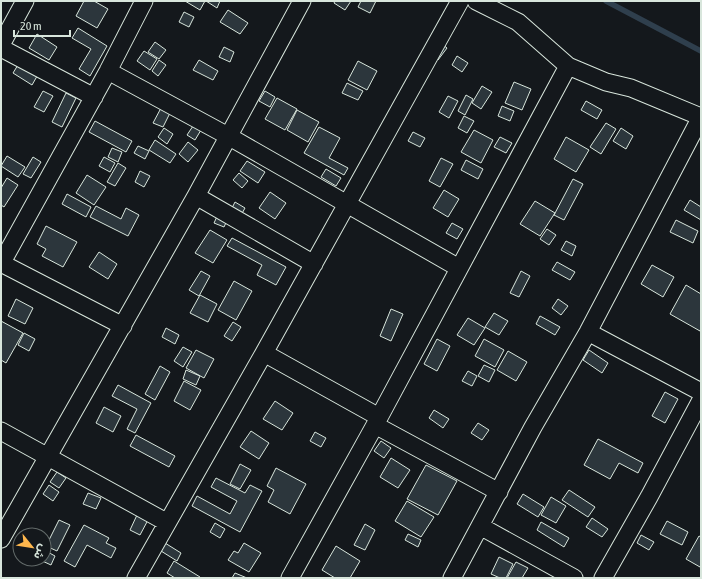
<svg xmlns="http://www.w3.org/2000/svg" width="702" height="579" font-family="'Asap Condensed','Noto Sans Arabic',sans-serif">
  <style>
    .lines { fill: none; stroke-linecap: round; stroke-linejoin: round }
    .stream { stroke: #2f3f4d; stroke-width: 5.5 }
    .building { fill: #2c363c; stroke: #d8e6dc }
    .street-casing { stroke: #d8e6dc; stroke-width: 19 }
    .street { stroke: #14181c; stroke-width: 17 }
  </style>
  <rect width="100%" height="100%" fill="#14181c"/>
  <g class="lines">
    <path class="stream" d="M606,1L701,51"/>
  </g>
  <path class="building" d="M84,1H94L108,9L97,28L76,16Z
    M185,1H205L200,10Z
    M206,1H220L217,8Z
    M335,1H351L345,10L334,3Z
    M361,1H376L370,13L358,7Z
    M228,10L248,23L240,34L220,22Z
    M184,12L194,17L189,27L179,22Z
    M78,28L107,46L90,76L79,69L91,49L72,38Z
    M37,34L57,47L49,60L29,48Z
    M155,42L166,50L159,59L148,52Z
    M442,44L447,48L438,60L433,55Z
    M224,47L234,52L230,62L219,57Z
    M144,51L157,59L150,70L137,61Z
    M457,56L468,63L462,72L452,65Z
    M21,60L40,71L32,85L13,73Z
    M159,60L166,65L158,76L152,71Z
    M199,60L218,71L213,80L193,70Z
    M358,61L377,71L367,90L348,80Z
    M514,82L531,89L522,110L505,103Z
    M347,83L363,91L358,100L342,93Z
    M482,86L492,92L481,109L472,103Z
    M43,91L53,96L44,112L34,107Z
    M265,91L275,97L270,107L259,101Z
    M66,93L76,98L62,127L52,122Z
    M466,95L473,99L465,115L458,111Z
    M448,96L458,101L449,118L439,112Z
    M277,98L297,109L285,130L265,119Z
    M586,101L602,110L597,119L581,110Z
    M502,106L514,111L510,121L498,116Z
    M161,108L170,113L163,127L153,123Z
    M297,110L319,122L308,142L287,130Z
    M464,116L474,121L467,133L458,128Z
    M95,121L132,141L126,152L89,132Z
    M606,123L616,129L601,154L590,147Z
    M193,126L201,130L195,140L187,135Z
    M319,127L340,138L329,158L348,168L344,175L304,153Z
    M164,128L173,134L167,144L158,137Z
    M621,128L633,136L626,149L613,141Z
    M474,130L493,140L481,163L461,152Z
    M413,132L425,138L420,147L408,141Z
    M500,137L512,143L506,153L494,147Z
    M566,137L589,150L576,172L554,159Z
    M155,140L176,154L170,163L149,150Z
    M188,142L198,150L188,162L179,154Z
    M138,146L149,151L145,159L134,153Z
    M112,148L122,152L118,162L108,157Z
    M7,156L25,167L18,177L1,166Z
    M33,157L41,162L31,178L23,174Z
    M104,157L115,163L110,172L99,166Z
    M441,158L453,164L440,187L429,181Z
    M466,160L483,169L478,179L461,170Z
    M247,161L265,172L258,183L240,171Z
    M118,163L126,168L115,186L107,182Z
    M326,169L341,178L336,186L321,177Z
    M140,171L150,176L144,187L135,182Z
    M239,173L248,181L242,188L233,180Z
    M87,175L106,187L94,205L76,193Z
    M7,178L18,185L4,207L1,205V188Z
    M573,179L583,184L564,220L554,215Z
    M444,190L459,199L448,217L433,208Z
    M270,192L286,203L275,219L259,208Z
    M67,194L91,207L86,217L62,204Z
    M690,200L701,207V220L684,210Z
    M535,201L555,213L540,236L520,224Z
    M235,202L245,208L240,217L230,212Z
    M96,206L121,219L126,208L139,215L128,236L90,217Z
    M220,210L230,214L224,227L214,223Z
    M676,220L698,231L693,243L670,232Z
    M452,223L463,229L457,239L446,233Z
    M46,226L77,242L63,267L42,256L46,249L37,244Z
    M547,229L556,235L549,245L540,239Z
    M210,230L227,240L213,263L195,253Z
    M232,238L286,267L276,285L257,275L262,265L227,246Z
    M566,241L576,246L572,256L561,250Z
    M99,252L117,264L108,279L89,267Z
    M557,262L575,272L570,280L552,270Z
    M652,265L674,277L663,297L641,284Z
    M201,271L210,276L199,296L189,290Z
    M521,271L530,276L519,297L510,293Z
    M234,281L252,291L236,320L218,310Z
    M686,285L701,294V328L700,331L670,314Z
    M200,295L217,304L208,322L190,313Z
    M16,299L33,308L25,324L8,316Z
    M558,299L568,306L561,315L552,308Z
    M391,309L403,314L391,341L380,336Z
    M494,313L508,321L499,335L485,327Z
    M540,316L560,327L555,335L536,324Z
    M468,318L485,328L474,345L457,335Z
    M1,321L23,333L6,363L1,360Z
    M233,322L241,327L232,341L224,336Z
    M166,328L179,335L175,344L162,337Z
    M24,333L35,339L29,351L18,345Z
    M437,339L450,346L437,371L424,364Z
    M484,339L504,350L495,367L475,356Z
    M183,347L192,352L183,367L174,361Z
    M196,350L214,359L204,378L186,368Z
    M589,350L608,363L602,373L583,360Z
    M508,351L527,362L516,381L497,370Z
    M484,365L495,370L489,382L478,376Z
    M160,366L170,372L155,400L145,394Z
    M186,370L200,376L196,385L183,379Z
    M468,371L477,376L472,386L462,381Z
    M184,381L201,390L190,410L174,401Z
    M118,385L151,403L135,433L127,429L137,409L112,396Z
    M665,392L678,399L665,423L652,416Z
    M275,401L293,413L282,430L263,419Z
    M104,407L121,416L113,432L96,423Z
    M434,410L449,419L443,428L429,418Z
    M478,423L489,430L482,440L471,433Z
    M251,431L269,443L259,459L240,447Z
    M315,432L326,438L321,447L310,441Z
    M136,435L175,456L169,467L130,446Z
    M598,439L643,463L638,473L619,463L610,479L584,465Z
    M381,441L391,448L384,458L374,451Z
    M391,458L410,470L398,488L380,477Z
    M240,464L251,470L240,489L230,484Z
    M426,465L457,481L438,515L407,499Z
    M276,468L306,484L290,514L268,502L274,490L267,486Z
    M57,472L66,478L59,488L50,482Z
    M216,478L245,493L250,485L262,491L240,532L192,506L197,496L230,514L237,501L211,487Z
    M49,485L59,492L53,501L43,494Z
    M569,490L595,507L588,517L562,500Z
    M88,493L101,498L96,509L83,504Z
    M523,494L544,507L538,517L517,504Z
    M551,497L566,506L556,523L541,515Z
    M407,501L434,517L421,537L395,521Z
    M137,515L148,520L140,535L130,530Z
    M592,518L608,529L602,537L586,527Z
    M59,520L70,525L57,551L46,546Z
    M667,521L688,532L682,545L660,534Z
    M541,522L569,538L564,547L537,530Z
    M215,523L225,529L220,538L210,532Z
    M365,524L375,530L365,550L354,545Z
    M84,525L109,538L106,543L116,548L111,558L87,545L75,567L64,561Z
    M408,534L421,540L418,547L405,540Z
    M641,535L654,542L649,550L637,543Z
    M699,536L701,537V565L700,567L686,559Z
    M165,543L181,553L177,561L161,551Z
    M244,543L261,553L249,572L228,560L234,551L238,553Z
    M336,546L360,561L350,578H335L322,570Z
    M44,550L55,556L51,565L38,559H44Z
    M499,557L513,564L506,578H500L491,574Z
    M174,561L200,577L199,578H175L167,573Z
    M516,562L528,568L522,578H507Z
    M235,573L247,578H232Z"/>
  <g class="lines">
    <defs>
      <path id="street" d="M476,1L518,22L568,66L606,82L631,88L701,117
        M1,45L25,1
        M1,48L94,97
        M108,71L228,136L459,268
        M196,196L314,264
        M1,263L123,326
        M1,264L108,71L144,1
        M588,332L701,392
        M264,353L379,417
        M375,425L499,492
        M1,431L166,522
        M480,526L574,578
        M1,539L196,196L302,1
        M136,578L264,353L460,1
        M290,578L375,425L568,66
        M452,578L533,427L588,332L701,117
        M603,578L649,497L701,400"/>
    </defs>
    <use href="#street" class="street-casing"/>
    <use href="#street" class="street"/>
  </g>
  <rect width="702" height="579" fill="none" stroke="#d8e6dc" stroke-width="4"/>
  <g transform="translate(32 547) rotate(120)"><circle r="19" fill="#14181c" stroke="#626a69"/>
  <path d="M0-3L7 15L0 10L-7 15Z" fill="#ffb74d"/>
  <text y="-6" font-size="11" font-weight="bold" text-anchor="middle" fill="#d8e6dc">ش</text>
  </g>
  <path d="M14 30v6h56v-6" fill="none" stroke="#d8e6dc" stroke-width="2"/>
  <text x="20" y="30" font-size="12" fill="#d8e6dc" stroke="#14181c" stroke-width="3" paint-order="stroke">20 m</text>
</svg>
